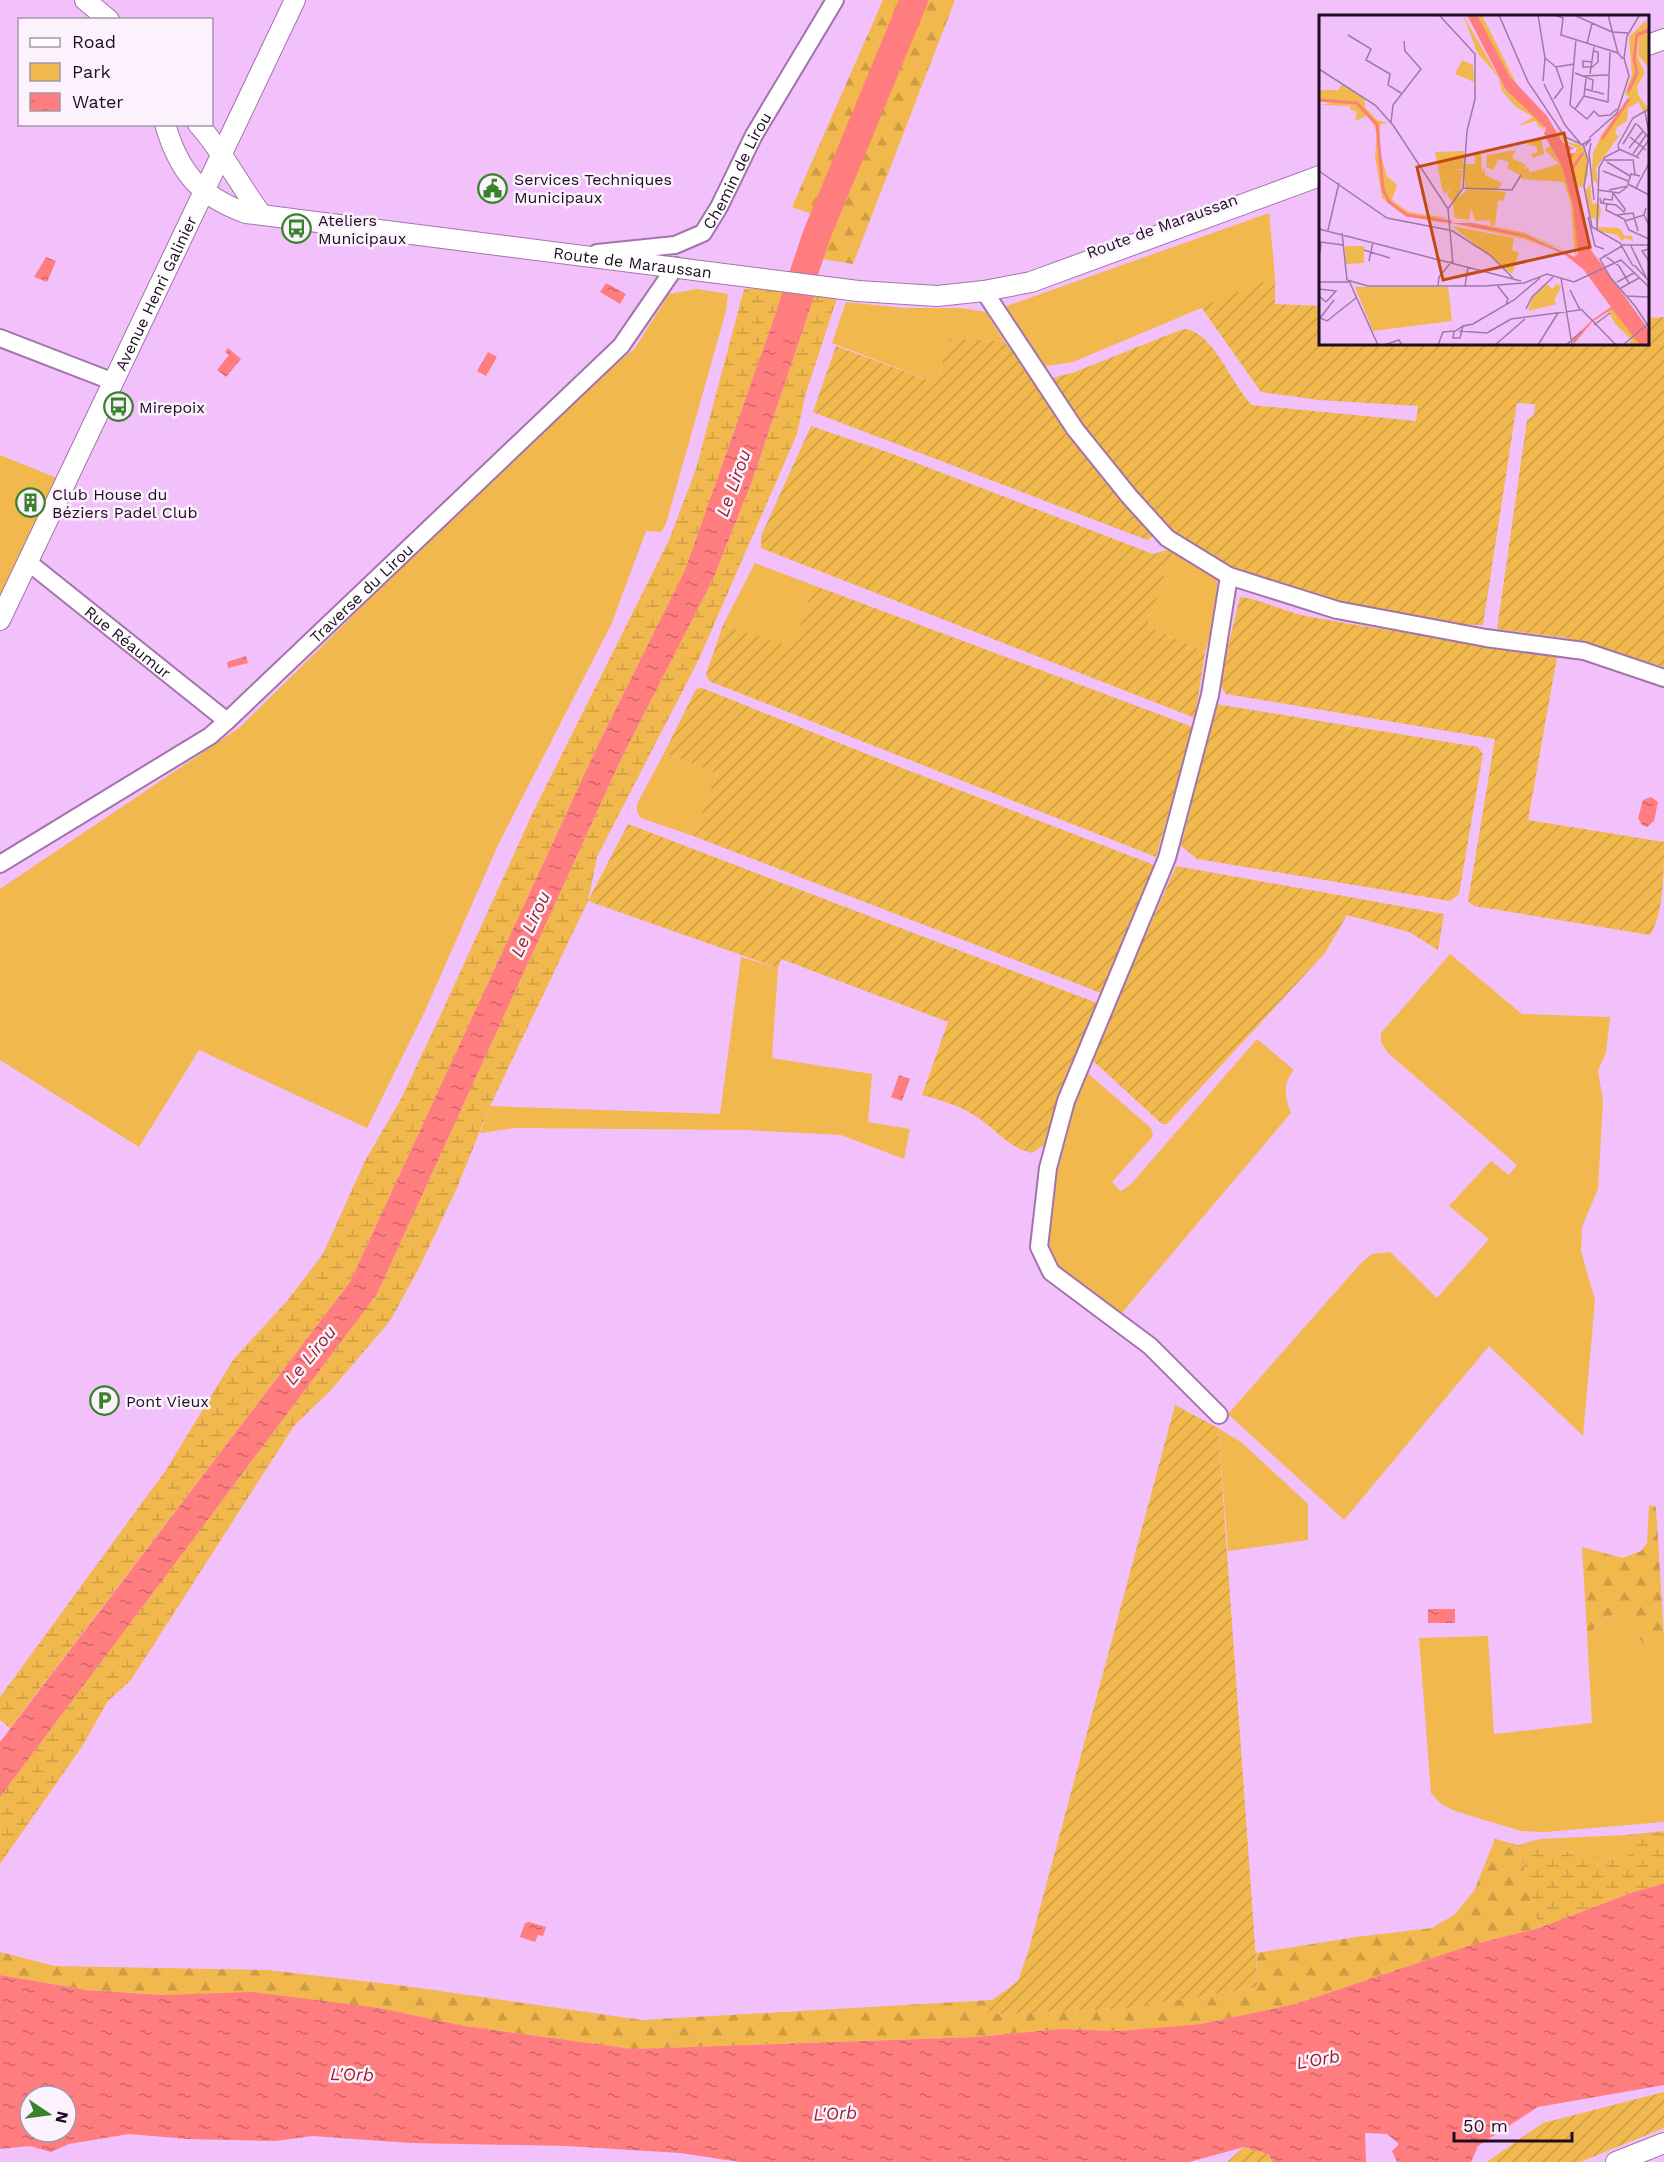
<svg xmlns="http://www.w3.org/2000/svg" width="1664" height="2162" font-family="'Work Sans',sans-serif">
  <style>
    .green { fill: #f1b84d }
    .forest { fill: url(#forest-firs) }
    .wetland { fill: url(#wetland-marsh) }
    .garden { fill: url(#garden-furrows) }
    .water { fill: url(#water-ripples); fill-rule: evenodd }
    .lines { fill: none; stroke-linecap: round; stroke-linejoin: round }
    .river { stroke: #ff7d7f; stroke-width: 28 }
    .minor-casing { stroke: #a274ab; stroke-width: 20 }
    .major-casing { stroke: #a274ab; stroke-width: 22 }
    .minor { stroke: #fff; stroke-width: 16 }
    .major { stroke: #fff; stroke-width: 20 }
    .labels { text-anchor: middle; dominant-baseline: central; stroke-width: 5; stroke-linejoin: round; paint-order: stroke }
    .street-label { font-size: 16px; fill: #1f0e23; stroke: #fcf2fe }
    .poi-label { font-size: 16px; fill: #1f0e23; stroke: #fcf2fe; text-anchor: start }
    .water-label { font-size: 18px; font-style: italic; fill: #96222e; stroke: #fcf2fe }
    .inset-river { fill: none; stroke: #ff7d7f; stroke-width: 3 }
    .inset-road { fill: none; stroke: #9e79a5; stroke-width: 1.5 }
    .view { fill: #c04a11; fill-opacity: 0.15; stroke: #c04a11; stroke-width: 3 }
    .inset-edge { fill: none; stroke: #1f0e23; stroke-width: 3 }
  </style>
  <defs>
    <pattern id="forest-firs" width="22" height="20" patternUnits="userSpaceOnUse" patternTransform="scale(1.5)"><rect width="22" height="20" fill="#f1b84d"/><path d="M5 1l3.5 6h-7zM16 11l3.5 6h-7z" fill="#ce9d43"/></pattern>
    <pattern id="wetland-marsh" width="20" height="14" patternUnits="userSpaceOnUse" patternTransform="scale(1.5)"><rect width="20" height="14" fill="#f1b84d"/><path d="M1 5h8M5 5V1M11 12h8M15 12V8" fill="none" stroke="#ce9d43"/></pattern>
    <pattern id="garden-furrows" width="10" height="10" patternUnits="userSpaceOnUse" patternTransform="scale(1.5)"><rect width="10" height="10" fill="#f1b84d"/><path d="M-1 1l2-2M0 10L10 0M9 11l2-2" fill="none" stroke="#ce9d43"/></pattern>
    <pattern id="water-ripples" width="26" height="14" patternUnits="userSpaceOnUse" patternTransform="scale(1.5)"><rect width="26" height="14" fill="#ff7d7f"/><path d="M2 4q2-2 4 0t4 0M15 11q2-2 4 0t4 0" fill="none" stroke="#ce6568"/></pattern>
  </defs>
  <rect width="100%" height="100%" fill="#f2c1fc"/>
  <path class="green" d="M1269,213L1275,277L1073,362L1039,367L1004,307Z
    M697,289L728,294L726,311L666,524L661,532L646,531L611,625L499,843L425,1011L367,1128L199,1050L139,1147L0,1060V889L239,728L545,426L635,348L669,294Z
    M846,302L904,308H961L986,312L1004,341L950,339L936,383L832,343Z
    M0,455L57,478L0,600Z
    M1174,548L1217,578L1219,604L1205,652L1147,626Z
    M755,563L813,585L793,648L723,625Z
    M664,753L717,773L693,836L641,818L637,811V804Z
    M1450,954L1522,1014L1610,1017L1606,1052L1598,1071L1603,1101L1598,1189L1582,1227L1581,1251L1595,1300L1583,1436L1489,1346L1344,1520L1228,1414L1361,1263L1372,1254L1390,1252L1437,1298L1489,1239L1449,1206L1491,1161L1509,1175L1517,1165L1387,1052L1381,1042V1033Z
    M741,957L778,968L772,1058L872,1074L868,1122L910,1129L904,1159L841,1135L745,1130L515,1128L480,1133L490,1106L720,1114Z
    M1257,1039L1294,1070C1282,1084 1285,1097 1291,1113L1120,1315L1042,1257L1054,1159L1085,1071L1151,1128L1153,1136L1112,1182L1121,1191L1131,1184Z
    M1218,1428L1241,1442L1308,1504V1540L1228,1551Z
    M1617,1614L1643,1642L1664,1638V1822L1545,1832L1521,1831L1455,1811L1441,1804L1431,1793L1419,1638L1488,1636L1494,1734L1592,1723L1587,1634C1599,1627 1604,1618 1617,1614Z
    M1626,1835L1629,1851L1626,1860L1518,1845L1540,1839Z"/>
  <path class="forest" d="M883,0H955L853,264L817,258L827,225L912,17L898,12L811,214L792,207Z
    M1649,1505L1656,1507L1664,1638L1643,1642L1617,1614C1604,1617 1599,1627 1587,1634L1582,1547L1622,1558L1641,1551L1647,1543Z
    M1495,1839L1518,1845L1539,1928L1471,1945L1295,2004L1201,2024L1118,2031L1059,2029L977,2037L633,2049L465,2026L379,2008L87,1990L0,1975V1952L55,1966L268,1970L405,1986L642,2020L992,2000L989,2014L1123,2009L1258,1987L1256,1953L1356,1937L1432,1928L1454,1915L1474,1891Z"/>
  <path class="wetland" d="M785,287L685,570L597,747L350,1282L10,1728L0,1720V1697L166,1470L233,1360L287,1301L323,1254L365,1161L402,1097L440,1016L536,806L669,540L696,469L744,289Z
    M815,294L837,298L805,396L797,434L699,659L597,857L588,901L490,1106L457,1188L419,1268L390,1321L331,1390L294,1426L131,1680L108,1701L81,1748L0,1864V1797L377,1294L622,757L713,579L752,481Z
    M1664,1831V1884L1636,1891L1539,1928L1518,1845L1626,1860L1629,1851L1626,1835Z"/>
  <path class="garden" d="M1275,277V304L1320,306V344H1648V318L1664,317V667L1566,638L1497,629L1527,420L1534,415L1535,404L1517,403L1483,625C1430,626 1378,613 1327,599C1300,591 1271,585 1244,575C1162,543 1096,452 1048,379L1072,373L1183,329C1213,330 1231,384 1252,405L1416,421L1418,406L1319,400L1261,392L1201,307Z
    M950,339L1004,341L1136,518L1155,535L1147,540L813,412L836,346L936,383Z
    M811,426L893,454L1153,554L1174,548L1147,626L1205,652L1195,718L761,548V536Z
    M813,585L1193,727L1156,857L709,681L706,674L723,625L793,647Z
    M1240,597C1265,600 1286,613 1311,617C1392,632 1475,642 1558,651L1528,820L1664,842C1664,870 1664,914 1650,935L1474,906L1468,901L1495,739L1226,694L1221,686V675Z
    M702,688L897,766L1154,865L1133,922L1101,993L693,836L717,773L664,753L696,689Z
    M1216,704L1478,747L1483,754L1459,894L1450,901L1197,859L1181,846Z
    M628,824L1097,1003L1065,1087L1046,1144L1032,1153C1007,1147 995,1128 974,1115C958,1105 940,1100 922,1095L948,1022L781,959L778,968L588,901Z
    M1176,866L1444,914L1438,950L1409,932L1347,915L1325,953L1167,1124H1162L1091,1059Z
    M1175,1405L1218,1428L1258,1987L1123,2009L988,2014L992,2000L1018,1981L1029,1949Z
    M1664,2092V2128L1580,2162H1487L1543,2123Z
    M1244,2147L1268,2154L1273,2162H1227Z"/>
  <path class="water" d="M46,257L56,261L47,282L34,277Z
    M606,283L626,294L620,304L600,292Z
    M785,287L816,291L752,481L713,579L622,757L377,1294L0,1797V1742L350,1282L597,747L685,570Z
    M228,348L241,359L226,377L217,370L229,355L225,352Z
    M488,352L497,357L486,376L477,371Z
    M246,656L248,663L228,668L227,662Z
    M1651,797L1658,802L1654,821L1647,827L1642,825L1638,818L1643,800Z
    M899,1075L910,1079L902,1101L891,1097Z
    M1428,1609H1455V1623H1428Z
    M1664,1884V2085L1538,2107L1478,2146L1471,2162H1397L1392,2151L1399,2144L1387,2134L1365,2133L1366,2162H1273L1268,2154L1244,2147L1189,2162H740L680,2153L567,2146L410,2143L313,2136L275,2141L187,2139L129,2134L69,2144L51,2152L30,2146L0,2149V1975L87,1990L163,1995L253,1992L379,2008L465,2026L633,2049L977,2037L1059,2029L1118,2031L1201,2024L1295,2004L1471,1945L1539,1928L1636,1891ZM30,2096H66V2132H30Z
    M529,1922L546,1927L543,1936L538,1935L535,1942L520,1937L525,1923Z"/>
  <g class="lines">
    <path class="river" d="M791,311L817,234L914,0"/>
    <defs>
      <g id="minor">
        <path id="s1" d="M597,253L675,245L703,233L719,207L754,135L835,0"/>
        <path d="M984,291L1075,429L1129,496L1167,538L1229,576L1210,695L1167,858L1066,1101L1048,1168L1039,1247L1051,1272L1150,1346L1219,1415"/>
        <path d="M0,338L114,382"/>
        <path id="s2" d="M28,562L227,721"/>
        <path d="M1229,576L1337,610L1486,638L1584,651L1664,678"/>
        <path id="s3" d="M0,864L210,736L227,721L621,346L676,266"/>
      </g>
      <g id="major">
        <path d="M85,0L109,20"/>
        <path d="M1648,45L1664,39"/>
        <path id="s4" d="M165,124C179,172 199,196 246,213L858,291L937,296L984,291L1031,282L1320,176"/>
        <path d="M198,124C223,152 239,184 261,214"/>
        <path id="s5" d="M0,620L295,0"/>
        <path d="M1616,2162L1664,2143"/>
      </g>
    </defs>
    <use href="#minor" class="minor-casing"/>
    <use href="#major" class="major-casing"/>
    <use href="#minor" class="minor"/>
    <use href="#major" class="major"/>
  </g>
  <defs>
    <symbol id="civic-ring" viewBox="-11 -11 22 22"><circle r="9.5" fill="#fcf2fe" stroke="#388229" stroke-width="1.5"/><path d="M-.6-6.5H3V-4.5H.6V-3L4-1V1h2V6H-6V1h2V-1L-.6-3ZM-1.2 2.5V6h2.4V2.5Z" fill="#388229"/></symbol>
    <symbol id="bus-ring" viewBox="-11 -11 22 22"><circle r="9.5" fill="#fcf2fe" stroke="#388229" stroke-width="1.5"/><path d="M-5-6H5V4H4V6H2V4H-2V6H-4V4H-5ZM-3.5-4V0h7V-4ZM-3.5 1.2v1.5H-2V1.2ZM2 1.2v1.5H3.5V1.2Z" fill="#388229"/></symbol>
    <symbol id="building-ring" viewBox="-11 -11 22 22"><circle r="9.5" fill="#fcf2fe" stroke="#388229" stroke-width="1.5"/><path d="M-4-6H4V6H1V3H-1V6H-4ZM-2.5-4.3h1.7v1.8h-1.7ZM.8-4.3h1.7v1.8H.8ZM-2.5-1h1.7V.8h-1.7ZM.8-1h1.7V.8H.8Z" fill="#388229"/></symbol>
    <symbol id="parking-ring" viewBox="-11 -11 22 22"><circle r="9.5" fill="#fcf2fe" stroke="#388229" stroke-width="1.5"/><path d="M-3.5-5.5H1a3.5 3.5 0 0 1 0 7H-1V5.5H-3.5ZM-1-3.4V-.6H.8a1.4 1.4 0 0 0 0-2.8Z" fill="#388229"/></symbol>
  </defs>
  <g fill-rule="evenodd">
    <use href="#civic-ring" x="476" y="172" width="33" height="33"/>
    <use href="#bus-ring" x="280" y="212" width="33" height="33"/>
    <use href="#bus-ring" x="102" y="390" width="33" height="33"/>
    <use href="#building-ring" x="14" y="486" width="33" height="33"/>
    <use href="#parking-ring" x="88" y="1384" width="33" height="33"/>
  </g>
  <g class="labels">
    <g class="street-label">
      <text stroke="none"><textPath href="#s1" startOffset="180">Chemin de Lirou</textPath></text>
      <text transform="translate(1162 226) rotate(-20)">Route de Maraussan</text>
      <text stroke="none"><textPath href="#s4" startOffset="516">Route de Maraussan</textPath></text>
      <text stroke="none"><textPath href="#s5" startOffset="362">Avenue Henri Galinier</textPath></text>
      <text stroke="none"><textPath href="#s3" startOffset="454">Traverse du Lirou</textPath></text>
      <text stroke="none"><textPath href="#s2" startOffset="128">Rue Réaumur</textPath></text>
    </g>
    <g class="poi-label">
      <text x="514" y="179">Services Techniques<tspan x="514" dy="18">Municipaux</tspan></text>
      <text x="318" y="220">Ateliers<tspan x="318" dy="18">Municipaux</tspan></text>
      <text x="139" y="407">Mirepoix</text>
      <text x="52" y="494">Club House du<tspan x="52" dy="18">Béziers Padel Club</tspan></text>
      <text x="126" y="1401">Pont Vieux</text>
    </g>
    <g class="water-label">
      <text transform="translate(733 483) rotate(-70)">Le Lirou</text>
      <text transform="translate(530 924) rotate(-65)">Le Lirou</text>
      <text transform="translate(310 1355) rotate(-51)">Le Lirou</text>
      <text transform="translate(1318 2059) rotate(-10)">L'Orb</text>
      <text transform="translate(352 2074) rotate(1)">L'Orb</text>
      <text transform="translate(835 2113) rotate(-3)">L'Orb</text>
    </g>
  </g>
  <g transform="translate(1319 15)">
    <rect width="330" height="330" fill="#f2c1fc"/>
    <path d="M327,5L330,20L319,22L318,41L326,58L318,71L319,80L329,93L324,97L320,87L309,93L308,106L298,112L296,119L300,121L277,153L279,170L275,165L271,172L273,189L280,188L282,196L278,212L300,213L306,221H313L314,226L306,223L303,226L298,220L279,216L276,203H271L266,175L272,169L274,138L283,119L310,82L306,79L313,60L310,22ZM222,123L225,139L214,143L212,139L219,137L217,131L209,130L210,127ZM197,135L193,143L207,150L205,154L209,152L211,158L201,160L188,153L190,147L180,144L174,155L167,152L168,140ZM133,211L195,223L193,235L200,238L193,259ZM26,231H45V248L27,249ZM228,269L233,274L238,269L242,272L235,286L238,289L209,296L213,283ZM36,272H129L133,306L54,316ZM293,294L309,313L321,330H308L313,325L297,310L289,296Z" fill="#f1b84d"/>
    <path d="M144,0L187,75L225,110L226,115L219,111L223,123L217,106L199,111L214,102L197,92L183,76L179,62L158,37ZM158,0H163L198,70L185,55ZM23,70L46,84V92L58,105L70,108L61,109V138L68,161L78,170L73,185L90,197L129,203L111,204L126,208L86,201L63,183L56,141L58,118L54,108L48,101L36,106L38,97L31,94V91L0,90L13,88L0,86V75H19ZM231,131L243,152L254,190L259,234L256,242L252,190L240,149L226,135Z" fill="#f1b84d"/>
    <path d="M132,204L204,217L255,239L207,220ZM132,208L206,222L242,238L205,224Z" fill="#f1b84d"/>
    <path d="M330,20V53L319,40L320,22Z" fill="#f1b84d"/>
    <path d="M143,45L154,50L155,67L136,59ZM236,111L249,127L262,130L268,140L269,159L265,171L260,173L251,147L258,133L245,127ZM145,136L144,154L132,155H144L140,182L150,173L187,177L184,186L179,185L176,211L171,210V205L156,206L152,193L150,205L135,203L134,188L128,179L132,172L126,179L123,174L116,137ZM156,138L162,139L163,157L166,153V160L183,168L179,175L146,172L144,149H156ZM240,149L246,167L202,164V160Z" fill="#f1b84d"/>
    <path d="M148,0H158L191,62L228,101L244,128L255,133L248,138H256L251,147L272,235L330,315V330H321L293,294L273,307L255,329L253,325L273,305L292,292L264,254L245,239L206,222L132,208H153L207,220L256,242L259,238L254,190L243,152L225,119L227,113L187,75Z" fill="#ff7d7f"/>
    <path class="inset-river" d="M309,77L318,58L315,45L318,20L330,15M0,85L38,88L58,110L64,174L70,187L88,200L133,207M283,124L310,84M253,154L264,138"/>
    <path class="inset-road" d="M120,0L156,39V84L148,116L144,173M180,0L209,67L246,122L264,130M219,0L226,43L224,66M236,0L244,3L242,20L299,38L304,44M255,0L293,17L309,18M289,0L299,38M29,20L52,34L47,45L71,59L69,70L82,78M268,29L273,8M226,43L237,52L255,49M272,52H264V46L273,47M272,53L279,47V37L274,36M0,54L56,90L74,110L129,194L134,249M256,58L274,65L273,76M271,59L275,32M263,61L289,60M225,69L246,110L261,128M266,74L285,79M265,81L289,87L291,37M235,84L244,72L237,52M251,90L257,24M251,90L268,104L275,96L280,101L291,100L298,94M256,94L265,81L267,64M326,97L330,118M72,108L74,90L102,54L86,36L85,26M318,109L330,123M311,122L327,135M270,123L298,98L310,61L305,43L308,21L320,1M272,128L270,138L275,185M304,129L317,108M299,130L314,103L330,94M266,131L272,124L264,129L269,145L265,172L273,212L301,228L314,251M310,133L324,116M300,134L320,143M314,139L327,120M318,141L330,125M284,145H314L316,159M288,147L311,161M0,156L68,203L130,215M284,156L309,166M321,161L312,159L309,169L330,180M317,173L330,148M279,175L300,178L308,172M290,175L309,171M281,183L282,188L297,190L305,197L306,194L294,178L293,185L285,184L284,188M288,188L287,195L305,204L310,215L330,224M327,193L325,200L330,210M129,194L144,173L193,175L202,160M298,200L314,198L319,216M269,202L276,231L285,234M306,206L325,200M0,214L202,266M278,214L280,153L286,142L300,135L299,130M9,215L20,168M132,215L171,240L194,263M23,218L28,265M302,230H330M303,231L281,244L291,262L316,291M312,231L327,262M330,234L323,236L330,246M45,235L71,243M1,238L2,227L24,230M285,240L300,251L310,268M50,246L54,227M315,250L330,266M242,263L253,330M28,265L49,271H165L205,268L228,259L255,267L302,245L330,272M0,267H32M298,267L315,258M31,268L59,330M178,270L189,284L187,290M119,271L120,262L133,246M146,271L149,252M302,273L320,263M0,274L17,276L7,287L0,281M307,281L330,282M15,285L1,303L8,306L37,283M316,291L330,312M207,294L213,282L234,262M262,294L297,330M150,310L144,311L135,317L134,323H141L144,311L154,309L195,285L221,263M275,310L291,298M140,316L168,318L192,304L261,295L251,275M65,330L80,325L83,330M119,330L124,317L135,316M176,330L206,304M219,330L239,298M247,330L263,316M304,330L330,308"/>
    <path class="view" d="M245,118L271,232L124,265L98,152Z"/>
    <rect width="330" height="330" class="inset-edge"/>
  </g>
  <rect x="18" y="18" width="195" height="108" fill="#fcf2fe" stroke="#a497a6" stroke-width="1.5"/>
  <rect x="30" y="38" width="30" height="9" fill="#ffffff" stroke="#a497a6" stroke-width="1.5"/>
  <text x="72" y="48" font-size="18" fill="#1f0e23">Road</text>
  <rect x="30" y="63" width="30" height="18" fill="#f1b84d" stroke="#a497a6" stroke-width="1.5"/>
  <text x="72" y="78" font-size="18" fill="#1f0e23">Park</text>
  <rect x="30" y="93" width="30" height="18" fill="url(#water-ripples)" stroke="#a497a6" stroke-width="1.5"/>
  <text x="72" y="108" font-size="18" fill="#1f0e23">Water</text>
  <g transform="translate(48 2114) rotate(103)"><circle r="28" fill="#fcf2fe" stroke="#a497a6" stroke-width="1.5"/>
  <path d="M0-4.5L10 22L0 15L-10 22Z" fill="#388229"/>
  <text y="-9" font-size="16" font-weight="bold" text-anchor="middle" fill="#1f0e23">N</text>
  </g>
  <path d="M1454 2132v9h118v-9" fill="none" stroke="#1f0e23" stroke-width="3"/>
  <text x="1463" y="2132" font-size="18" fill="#1f0e23" stroke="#fcf2fe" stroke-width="4.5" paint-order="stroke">50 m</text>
</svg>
